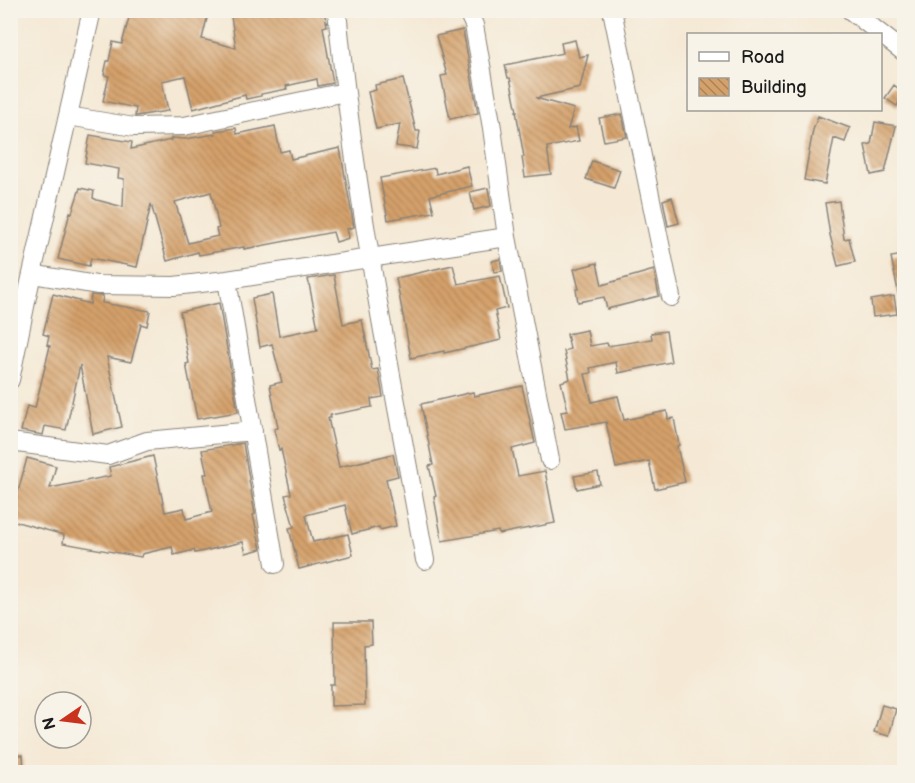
<svg xmlns="http://www.w3.org/2000/svg" width="915" height="783" font-family="'Balsamiq Sans',sans-serif">
  <style>
    .building { fill: url(#building-back-hatch); fill-rule: evenodd }
    .lines { fill: none; stroke-linecap: round; stroke-linejoin: round }
    .street-casing { stroke: #888278; stroke-width: 20 }
    .street { stroke: #fff; stroke-width: 18 }
  </style>
  <defs>
    <pattern id="building-back-hatch" width="6" height="6" patternUnits="userSpaceOnUse" patternTransform="scale(1.5)"><rect width="6" height="6" fill="#d5a16b"/><path d="M-1 5l2 2M0 0l6 6M5-1l2 2" fill="none" stroke="#ac8257"/></pattern>
  </defs>
  <rect width="100%" height="100%" fill="#f7f3e8"/>
  <filter id="ink" filterUnits="userSpaceOnUse"><feTurbulence type="fractalNoise" baseFrequency=".0167" numOctaves="2"/><feDisplacementMap in="SourceGraphic" scale="12" xChannelSelector="R" yChannelSelector="G"/><feConvolveMatrix kernelMatrix="1 2 1 2 8 2 1 2 1" color-interpolation-filters="sRGB"/></filter>
  <filter id="wash" filterUnits="userSpaceOnUse"><feTurbulence type="fractalNoise" baseFrequency=".008" numOctaves="4" result="noise"/><feDisplacementMap in="SourceGraphic" scale="24" xChannelSelector="R" yChannelSelector="G"/><feGaussianBlur stdDeviation="1.35" result="paint"/><feColorMatrix in="noise" values="0 0 0 0 0 0 0 0 0 0 0 0 0 0 0 0 0 1.4 0 .05"/><feComposite in="paint" operator="in"/></filter>
  <g filter="url(#wash)">
    <rect width="100%" height="100%" fill="#f5e9d5"/>
    <g id="blocks">
      <path class="building" d="M131,10H209L202,39L236,48L230,10H324L327,26L323,27L333,83L318,86L317,79L286,86L287,89L261,94V96L246,99L245,95L193,109L185,76L162,81L168,111L135,116L136,108L103,101L109,76L104,75L107,61H109L113,42L122,44Z
        M463,30L478,113L450,119L441,76L447,75L436,36Z
        M575,40L579,57L588,55L580,88L536,98L574,109L568,129L576,127L579,141L547,147L551,174L525,177L522,157H524L516,111H517L510,78H508L505,65L563,53L561,43Z
        M403,79L416,131H420L417,149L396,146L400,124L376,129L368,92L376,90L375,85Z
        M894,85L904,93L897,106L885,98Z
        M622,114L627,137L604,141L599,118Z
        M818,116L850,128L845,142L834,138L825,184L804,180L813,130Z
        M875,122L896,126L885,172L871,175L865,145L871,144Z
        M275,126L280,152L289,150L291,159L340,148L354,227L347,229L349,238L336,242L333,232L244,249V247L199,255L198,252L167,261L151,204L137,267L91,258L89,266L58,259L70,212L72,213L80,188L94,191L93,198L97,200L123,207L124,179L118,178L119,169L85,163L90,135L132,142L131,149L171,140V138L185,139L216,134L215,131L236,128L237,134ZM211,192L219,228L216,229L218,236L188,243L175,202Z
        M592,161L620,170L614,188L586,179Z
        M467,166L472,186L430,196L434,212L388,220L380,178L435,168L436,174Z
        M488,188L491,206L474,210L470,192Z
        M672,197L679,223L668,226L663,200Z
        M839,201L844,239L849,238L855,262L838,266L830,235L825,203Z
        M904,255V296H899L891,257Z
        M500,259L502,271L494,272L492,261Z
        M597,263L602,285L654,270L659,296L607,309L604,297L578,302L576,289H579L574,269Z
        M453,265L458,284L500,276L507,308L495,311L501,340L444,353V351L411,358L396,278Z
        M334,275L343,324L362,320L372,370L378,369L383,397L371,399L372,407L330,415L331,418H328L339,467L393,454L398,476L386,479L396,526L380,530L379,527L352,534L345,505L306,515L313,542L348,534L353,555L299,569L289,528L294,527L285,495L291,494L281,449L279,450L274,429L278,428L270,385L282,382L272,344L260,347L252,298L272,294L279,336L318,328L308,279Z
        M53,294L90,304L91,295L103,296L102,303L150,311L147,326L141,324L131,362L107,357L122,427L93,434L80,365L66,430L45,426L43,435L21,431L27,406L35,408L50,346L47,345L49,336L43,334Z
        M894,296L897,314L873,317L871,300Z
        M219,303L238,412L197,419L186,364L189,363L180,312Z
        M587,330L590,346L607,343L608,346L652,339L651,333L666,331L671,362L618,373L616,362L590,368L591,373L585,374L592,402L618,396L624,420L667,411L668,419L674,418L679,445L677,446L685,482L655,489L649,461L616,468L606,422L565,429L561,412L568,411L561,382L570,379L564,351L570,349L567,334Z
        M522,386L535,443L512,449L518,476L545,471L555,523L499,534L498,531L442,541L434,497L436,496L429,466L433,465L421,404L473,392L474,396Z
        M243,443L255,514L253,515L261,549L246,553L243,542L195,553L194,550L174,555L172,547L142,554L141,557L63,543L64,535L10,520V506L14,507L27,458L56,466L50,488L111,476L109,467L153,456L165,512L184,508L186,519L212,512L204,474H207L202,450Z
        M598,472L600,484L577,489L574,476Z
        M334,622H371L372,644L364,645L365,705L331,706V685H335Z
        M882,705L896,709L889,736L874,732Z
        M10,755H23L24,772H10Z"/>
    </g>
  </g>
  <g filter="url(#ink)">
    <use href="#blocks" fill-opacity="0" stroke="#888278" stroke-width="1.5"/>
    <g class="lines">
      <defs>
        <path id="street" d="M337,10C354,195 392,377 425,560
          M467,10L474,25L492,128L507,237L550,460
          M612,10L671,297
          M850,10L904,52
          M68,116L134,127L184,126L345,92
          M32,274L97,285L174,286L227,280L507,237
          M227,280L275,564
          M10,380L29,287L92,10
          M10,442L108,455L147,441L253,431"/>
      </defs>
      <use href="#street" class="street-casing"/>
      <use href="#street" class="street"/>
    </g>
  </g>
  <rect width="915" height="783" fill="none" stroke="#f7f3e8" stroke-width="36"/>
  <rect x="687" y="33" width="195" height="78" fill="#f7f3e8" stroke="#9f9d96" stroke-width="1.5"/>
  <rect x="699" y="52" width="30" height="9" fill="#ffffff" stroke="#9f9d96" stroke-width="1.5"/>
  <text x="741" y="63" font-size="18" fill="#1c1c1c">Road</text>
  <rect x="699" y="78" width="30" height="18" fill="url(#building-back-hatch)" stroke="#9f9d96" stroke-width="1.5"/>
  <text x="741" y="93" font-size="18" fill="#1c1c1c">Building</text>
  <g transform="translate(63 720) rotate(256)"><circle r="28" fill="#f7f3e8" stroke="#9f9d96" stroke-width="1.5"/>
  <path d="M0-4.5L10 22L0 15L-10 22Z" fill="#c8321e"/>
  <text y="-9" font-size="16" font-weight="bold" text-anchor="middle" fill="#1c1c1c">N</text>
  </g>
</svg>
